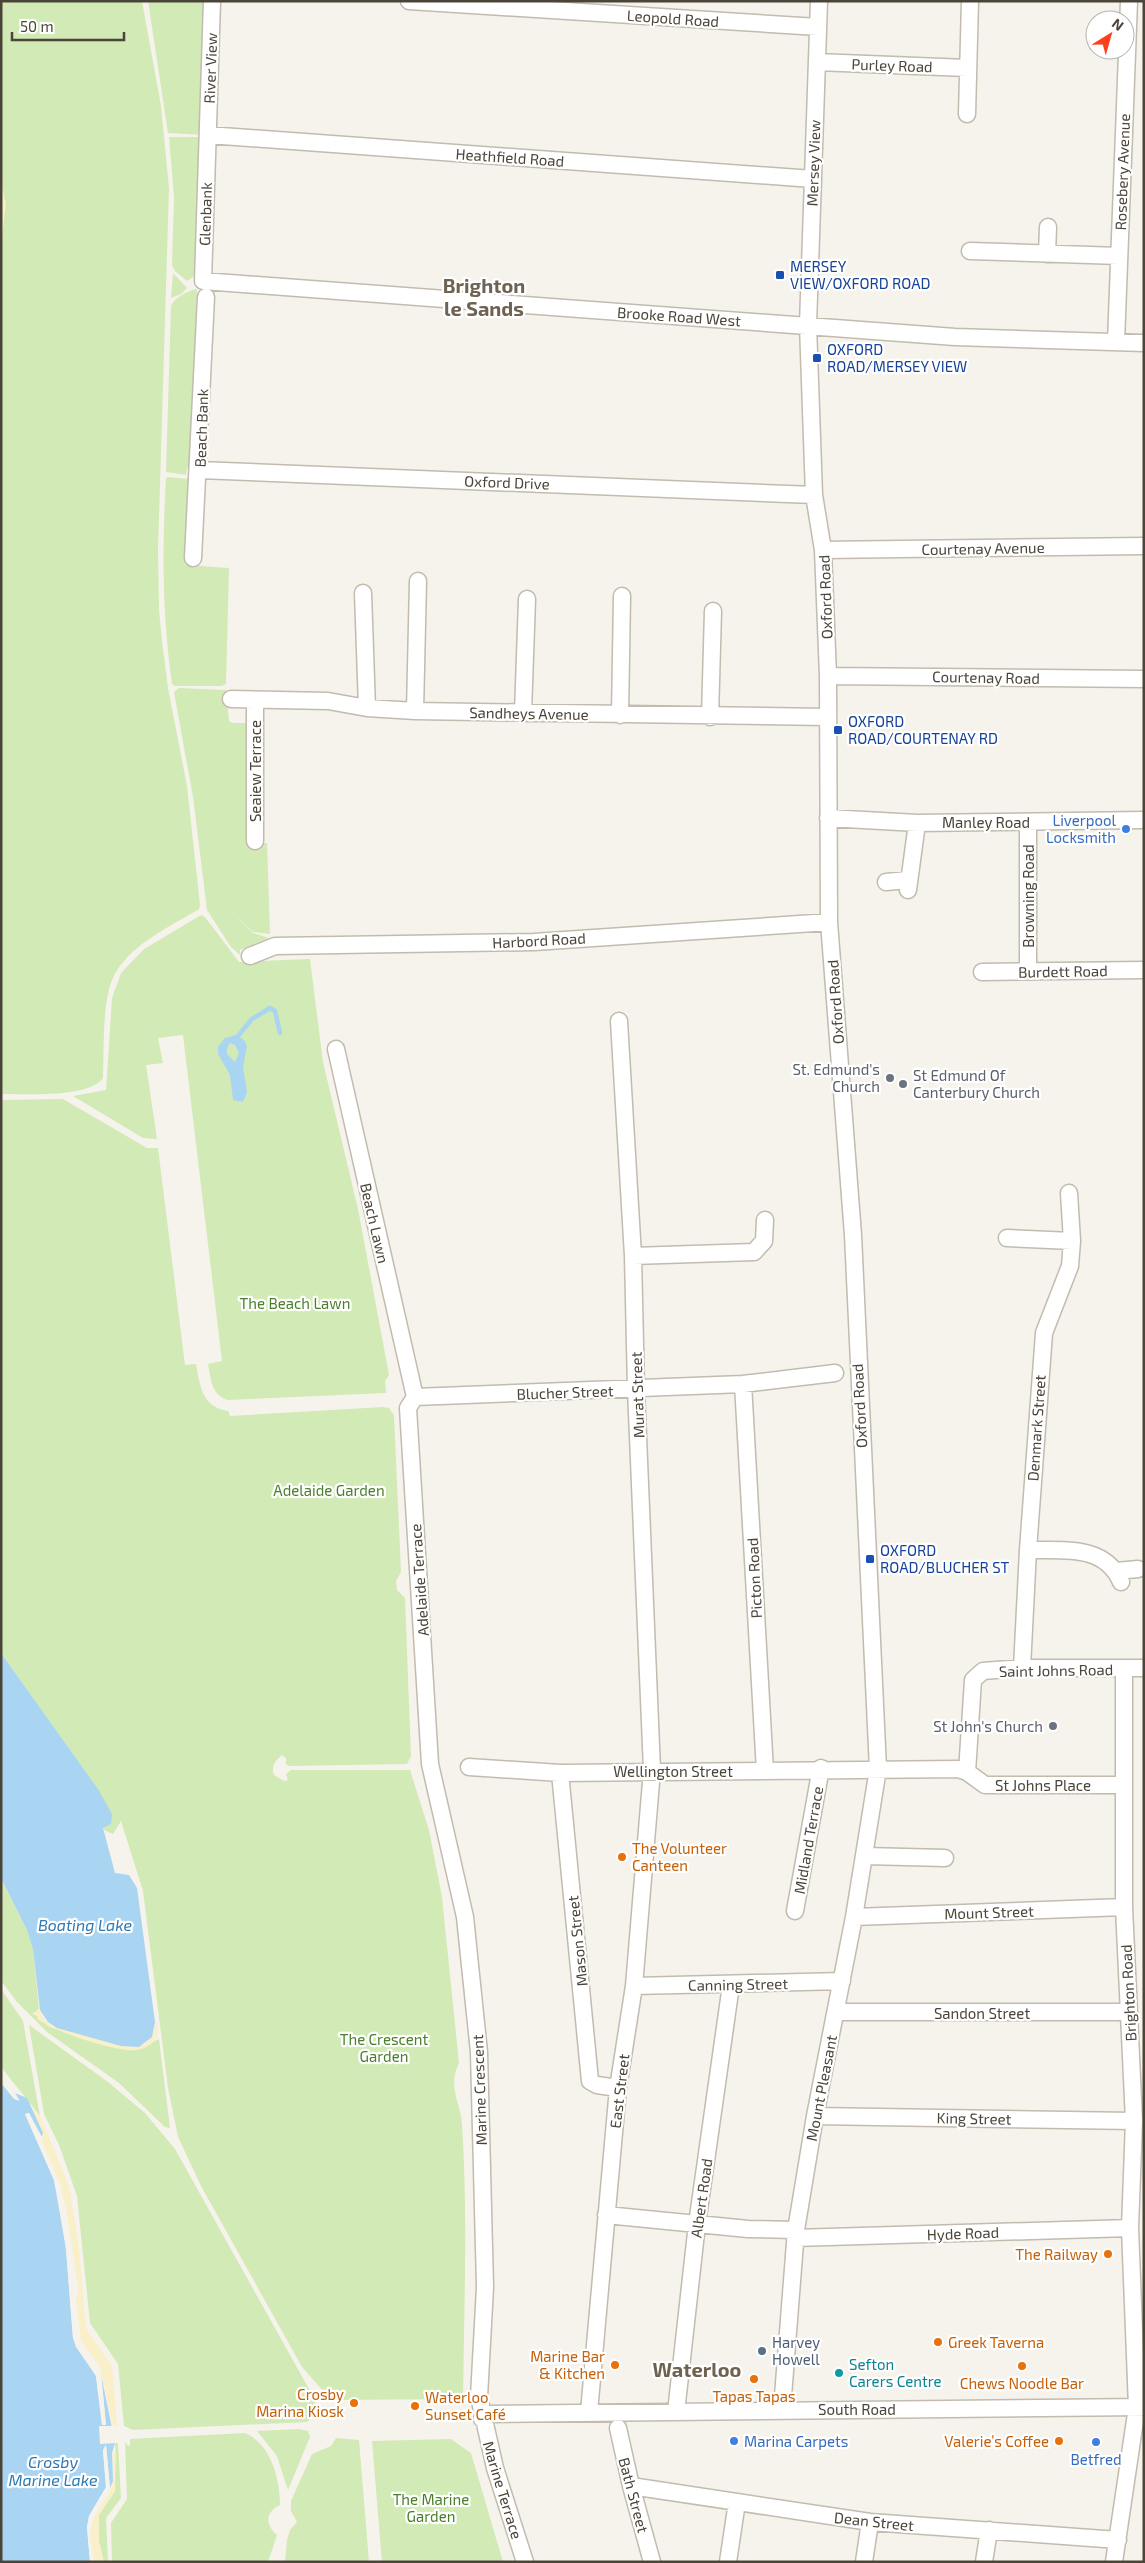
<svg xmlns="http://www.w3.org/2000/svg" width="1145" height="2563" font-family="'Exo 2',sans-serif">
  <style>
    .green { fill: #d2eab5 }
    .sand { fill: #f9efc9 }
    .water { fill: #a9d4f2; fill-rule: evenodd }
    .pier { fill: #f6f3ec }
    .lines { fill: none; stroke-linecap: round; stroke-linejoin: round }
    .stream { stroke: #a9d4f2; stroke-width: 4.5 }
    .minor-casing { stroke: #c2bbae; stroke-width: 19 }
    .minor { stroke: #fff; stroke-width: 16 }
    .transit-dot { fill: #1a4fb4; stroke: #fff; stroke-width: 2 }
    .shop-dot { fill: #3f7fe0; stroke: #fff; stroke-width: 2 }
    .worship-dot { fill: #6b7280; stroke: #fff; stroke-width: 2 }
    .food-dot { fill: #e8710a; stroke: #fff; stroke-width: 2 }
    .service-dot { fill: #5c6f8a; stroke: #fff; stroke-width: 2 }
    .culture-dot { fill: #0f9aa8; stroke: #fff; stroke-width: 2 }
    .labels { text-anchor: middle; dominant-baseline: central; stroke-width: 4.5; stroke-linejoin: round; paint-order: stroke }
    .street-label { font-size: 15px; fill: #4b4439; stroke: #fff }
    .transit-label { font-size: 15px; fill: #164399; stroke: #fff; text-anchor: start }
    .shop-label { font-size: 15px; fill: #366cbe; stroke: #fff; text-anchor: end }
    .worship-label { font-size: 15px; fill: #5b616d; stroke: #fff; text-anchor: end }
    .park-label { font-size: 15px; fill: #4a7f2a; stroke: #fff }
    .food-label { font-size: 15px; fill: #c56008; stroke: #fff; text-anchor: end }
    .service-label { font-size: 15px; fill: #4e5e75; stroke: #fff; text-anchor: start }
    .culture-label { font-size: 15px; fill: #0d838f; stroke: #fff; text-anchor: start }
    .water-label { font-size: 16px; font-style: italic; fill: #2e7ab2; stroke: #fff }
    .district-label { font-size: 20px; font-weight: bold; fill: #6e6250; stroke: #fff }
  </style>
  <rect width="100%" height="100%" fill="#f6f3ec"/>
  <path class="green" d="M1,1H142L161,106L169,188L158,550L159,610L162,641L168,688L187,786L200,905L199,909C170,927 128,945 113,978C102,1001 104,1052 103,1078C90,1098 25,1094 1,1094Z
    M148,1H208L202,135L168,133Z
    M169,137H202L195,272L193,277L187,281L175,271L172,265L174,196Z
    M173,273L187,288L181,294L171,298Z
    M197,289L190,468H187L186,475L166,472L171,306C174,298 189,290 197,289Z
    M168,477L189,479L185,565L229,568L226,684L221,686H175L172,684C162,612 162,549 166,478Z
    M179,688L226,690L229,721L232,723H250L251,844L267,843L270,934L253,932L233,913L253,933L269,938L240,950V955L231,947L207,910L193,797L174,692Z
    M201,915L205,917L239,962L310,959L323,1062L358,1209L389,1375L385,1381L386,1393L228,1400C211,1395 211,1379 208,1364L222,1361L183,1035L158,1038L163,1063L146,1065L157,1139L143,1138L73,1096L106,1090L112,998L121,973L144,949Z
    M63,1099L147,1148H158L185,1365L196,1364C200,1386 202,1407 228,1411L230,1416L383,1407L389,1408L394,1415L401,1572L396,1581L397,1590L405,1598L411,1756L407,1764L289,1766L286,1764V1758L282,1755C275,1761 271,1766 274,1775L284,1781L288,1780L286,1774L291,1770H410L429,1830L442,1897L459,2063C447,2088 461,2102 462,2125C468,2216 464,2307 463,2398L458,2406L457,2399L331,2400L302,2367L201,2186L178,2137L168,2088L143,1891L121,1821L113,1834L104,1830L103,1828L111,1824L98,1789L1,1653V1100Z
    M1,1878L27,1930L33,1949L39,2009L33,2014C40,2016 43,2023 50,2027L127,2050L139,2049L159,2039L170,2128L165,2127L119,2083L47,2032L17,2002L2,1982Z
    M1,1989L23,2021L40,2116L1,2067Z
    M29,2025L108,2082L145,2113L175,2149L309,2389L317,2407L316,2411L310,2409L308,2413L314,2417L307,2422L133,2430L124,2426L118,2364L90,2323L77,2196L59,2145L44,2114Z
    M299,2429L308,2431L310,2437L288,2490L277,2456L257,2431Z
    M245,2433C271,2444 280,2479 280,2505C265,2512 265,2525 277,2535L268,2562H112L111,2523L127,2499L125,2442L128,2446L130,2445V2439Z
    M336,2438L359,2440L369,2562H285L287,2540L290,2530L297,2522L291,2511V2501L312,2454L331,2446Z
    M451,2439L471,2453L503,2562H382L372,2441Z
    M115,2443H118L121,2498L106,2518L108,2562H104L99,2542V2515L115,2491Z"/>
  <path class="sand" d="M1,182L6,204L1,245Z
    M39,2009L44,2019L51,2025L139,2047C152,2041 156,2032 155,2019C158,2023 159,2032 157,2037C152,2047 137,2052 126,2050C103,2047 56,2032 37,2019L38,2015L32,2014Z
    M31,2107L40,2116L69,2186L79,2248L86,2328L112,2366L117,2426L113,2425L100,2367L81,2341L76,2298L79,2293L66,2208L60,2184L41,2138L43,2133Z
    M116,2448L115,2491L99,2515V2542L104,2562H94C93,2551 89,2537 91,2527C94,2511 108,2500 113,2482C115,2470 109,2459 116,2448Z"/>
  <path class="water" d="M236,1035L244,1040L247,1046L243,1067L247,1092L243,1102L233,1100L230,1075L218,1054V1047L225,1038ZM230,1043L235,1045L239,1053L235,1062L227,1054V1048Z
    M1,1653L98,1789L112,1814L111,1824L103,1828L115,1873L129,1875L137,1888L155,2022L152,2037L139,2047L121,2046L57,2028L48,2022L40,2010L33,1949L27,1930L1,1878Z
    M1,2083L14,2099L20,2101L15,2093L27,2098L43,2133L41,2138L29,2113L25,2114L54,2180L66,2249L73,2338L96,2376L102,2425H106L101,2374L115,2443L112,2453L113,2481L110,2488L106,2445L103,2450L106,2487L89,2516L87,2527L90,2562H1Z"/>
  <path class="pier" d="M29,2113L43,2139L40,2141L56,2180L69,2249L75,2338L78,2346L99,2375L100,2387L101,2372L106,2425H102L96,2376L76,2347L73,2338L66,2249L61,2213L54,2180L25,2114Z
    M99,2426H116L118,2443L100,2444Z
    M106,2445L110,2488L91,2517L89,2527L92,2562H90L87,2527L89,2516L106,2487L103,2450Z"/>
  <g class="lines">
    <path class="stream" d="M238,1036L252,1019L270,1008L275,1011L280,1033"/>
    <defs>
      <path id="minor" d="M212,1L203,281L955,337L1144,343
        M409,1L818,27
        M817,62L967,68
        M967,114L970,1
        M208,135L813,179
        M970,251L1119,256
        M1047,254L1048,227
        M1116,342L1129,1
        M199,470L814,495
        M823,550L1144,546
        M193,558L206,297
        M363,593L367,708
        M828,676L1144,679
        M231,699L328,701L367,708L415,711L828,717
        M415,711L418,581
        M523,713L527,599
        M620,715L622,596
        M710,717L713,611
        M828,818L917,823L1144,820
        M1028,822V970
        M255,841V700
        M886,882L908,880
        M908,890L917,823
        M250,956L275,946L534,942L829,922
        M982,972L1144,970
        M336,1049L415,1397
        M1007,1238L1072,1241
        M633,1256L754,1252L764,1241L765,1220
        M743,1384L765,1771
        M415,1397L408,1408L430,1764L465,1917L479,2052L485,2287L479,2397L495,2468L525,2562
        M415,1397L743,1384L835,1373
        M1028,1550C1063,1551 1105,1544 1121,1582
        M1116,1571L1138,1569
        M1022,1668L1028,1550L1044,1333L1070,1266L1072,1241L1069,1193
        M469,1767L560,1773L958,1769L967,1772L973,1680L983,1671L1022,1668H1144
        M967,1772L985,1785H1123
        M560,1773L590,2081L597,2085L618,2088
        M865,1856L945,1858
        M795,1911L821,1768
        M854,1917L1124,1907
        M634,1986L842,1981
        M836,2012H1129
        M815,2116L1134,2121
        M606,2215L748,2229L796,2230
        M795,2238L1130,2228
        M782,2409L796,2230L815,2116L854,1917L878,1769L853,1235L829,922L828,676L823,550L814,495L808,325L819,1
        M589,2412L618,2088L634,1986L652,1770L636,1389L633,1256L619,1021
        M676,2412L697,2224L731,1985
        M482,2419L491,2414L1144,2407
        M618,2428L631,2486L652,2562
        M631,2486L870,2522L1118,2540
        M728,2562L737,2502
        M864,2562L870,2522
        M984,2562L989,2530
        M1114,2562L1137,2407L1130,2228L1134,2121L1124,1907V1669"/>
    </defs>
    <use href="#minor" class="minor-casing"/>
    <use href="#minor" class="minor"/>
  </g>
  <g class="transit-dot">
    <rect x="775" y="270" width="10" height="10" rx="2.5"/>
    <rect x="812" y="353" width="10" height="10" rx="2.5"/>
    <rect x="833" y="725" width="10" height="10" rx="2.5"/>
    <rect x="865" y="1554" width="10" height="10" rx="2.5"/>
  </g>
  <g class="shop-dot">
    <circle cx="1126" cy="829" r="5"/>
    <circle cx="734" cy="2441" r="5"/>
    <circle cx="1096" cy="2442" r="5"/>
  </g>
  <g class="worship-dot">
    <circle cx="890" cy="1078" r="5"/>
    <circle cx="903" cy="1084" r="5"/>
    <circle cx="1053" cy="1726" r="5"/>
  </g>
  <g class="food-dot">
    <circle cx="622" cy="1857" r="5"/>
    <circle cx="1108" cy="2254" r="5"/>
    <circle cx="938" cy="2342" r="5"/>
    <circle cx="615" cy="2365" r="5"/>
    <circle cx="1022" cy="2366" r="5"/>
    <circle cx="754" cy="2379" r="5"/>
    <circle cx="354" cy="2403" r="5"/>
    <circle cx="415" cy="2406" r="5"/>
    <circle cx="1059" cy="2441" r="5"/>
  </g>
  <circle class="service-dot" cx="762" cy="2351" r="5"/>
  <circle class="culture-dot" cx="839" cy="2373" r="5"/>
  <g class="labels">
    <g class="street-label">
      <text transform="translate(673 18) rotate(4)">Leopold Road</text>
      <text transform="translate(892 65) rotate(2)">Purley Road</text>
      <text transform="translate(210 68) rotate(-88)">River View</text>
      <text transform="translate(510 157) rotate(4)">Heathfield Road</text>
      <text transform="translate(813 163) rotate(-88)">Mersey View</text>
      <text transform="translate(1122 172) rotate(-88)">Rosebery Avenue</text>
      <text transform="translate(205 214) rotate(-88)">Glenbank</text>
      <text transform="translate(679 316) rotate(4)">Brooke Road West</text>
      <text transform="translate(201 428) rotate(-88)">Beach Bank</text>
      <text transform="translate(507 482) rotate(2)">Oxford Drive</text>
      <text transform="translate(983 548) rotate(-1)">Courtenay Avenue</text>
      <text transform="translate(825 597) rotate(-92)">Oxford Road</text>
      <text transform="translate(986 677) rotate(1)">Courtenay Road</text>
      <text transform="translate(529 713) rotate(1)">Sandheys Avenue</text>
      <text transform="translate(255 771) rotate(-90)">Seaiew Terrace</text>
      <text x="986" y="822">Manley Road</text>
      <text transform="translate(1028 896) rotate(-90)">Browning Road</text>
      <text transform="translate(539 940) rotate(-3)">Harbord Road</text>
      <text transform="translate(1063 971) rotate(-1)">Burdett Road</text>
      <text transform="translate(835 1002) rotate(-94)">Oxford Road</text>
      <text transform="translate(375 1223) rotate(77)">Beach Lawn</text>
      <text transform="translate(565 1392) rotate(-2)">Blucher Street</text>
      <text transform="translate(637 1395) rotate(-92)">Murat Street</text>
      <text transform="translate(859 1406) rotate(-93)">Oxford Road</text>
      <text transform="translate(1036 1428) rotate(-86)">Denmark Street</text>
      <text transform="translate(754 1578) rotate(-93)">Picton Road</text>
      <text transform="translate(419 1580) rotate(-94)">Adelaide Terrace</text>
      <text transform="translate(1056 1670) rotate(-1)">Saint Johns Road</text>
      <text x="673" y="1771">Wellington Street</text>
      <text x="1043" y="1785">St Johns Place</text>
      <text transform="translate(808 1840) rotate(-80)">Midland Terrace</text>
      <text transform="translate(989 1912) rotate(-2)">Mount Street</text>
      <text transform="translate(577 1941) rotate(-96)">Mason Street</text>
      <text transform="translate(738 1984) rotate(-1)">Canning Street</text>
      <text transform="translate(1128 1993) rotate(-93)">Brighton Road</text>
      <text x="982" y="2013">Sandon Street</text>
      <text transform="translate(821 2088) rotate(-79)">Mount Pleasant</text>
      <text transform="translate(479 2090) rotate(-92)">Marine Crescent</text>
      <text transform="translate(619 2091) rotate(-83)">East Street</text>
      <text transform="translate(974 2118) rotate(1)">King Street</text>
      <text transform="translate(701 2198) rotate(-82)">Albert Road</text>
      <text transform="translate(963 2233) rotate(-2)">Hyde Road</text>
      <text x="857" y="2409">South Road</text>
      <text transform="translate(503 2490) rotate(73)">Marine Terrace</text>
      <text transform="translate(634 2495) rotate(75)">Bath Street</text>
      <text transform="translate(874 2521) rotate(6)">Dean Street</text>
    </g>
    <g class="transit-label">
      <text x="790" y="266">MERSEY<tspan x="790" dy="17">VIEW/OXFORD ROAD</tspan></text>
      <text x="827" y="349">OXFORD<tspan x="827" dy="17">ROAD/MERSEY VIEW</tspan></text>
      <text x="848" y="721">OXFORD<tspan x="848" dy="17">ROAD/COURTENAY RD</tspan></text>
      <text x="880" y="1550">OXFORD<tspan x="880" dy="17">ROAD/BLUCHER ST</tspan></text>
    </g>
    <g class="shop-label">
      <text x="1116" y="820">Liverpool<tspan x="1116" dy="17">Locksmith</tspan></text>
      <text x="744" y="2441" text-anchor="start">Marina Carpets</text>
      <text x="1096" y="2459" text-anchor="middle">Betfred</text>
    </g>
    <g class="worship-label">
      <text x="880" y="1069">St. Edmund's<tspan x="880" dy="17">Church</tspan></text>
      <text x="913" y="1075" text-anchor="start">St Edmund Of<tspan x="913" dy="17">Canterbury Church</tspan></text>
      <text x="1043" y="1726">St John's Church</text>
    </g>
    <g class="park-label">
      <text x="295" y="1303">The Beach Lawn</text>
      <text x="329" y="1490">Adelaide Garden</text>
      <text x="384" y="2039">The Crescent<tspan x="384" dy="17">Garden</tspan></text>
      <text x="431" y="2499">The Marine<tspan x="431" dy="17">Garden</tspan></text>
    </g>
    <g class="food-label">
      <text x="632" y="1848" text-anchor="start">The Volunteer<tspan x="632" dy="17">Canteen</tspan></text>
      <text x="1098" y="2254">The Railway</text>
      <text x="948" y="2342" text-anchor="start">Greek Taverna</text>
      <text x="605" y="2356">Marine Bar<tspan x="605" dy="17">&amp; Kitchen</tspan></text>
      <text x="1022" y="2383" text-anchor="middle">Chews Noodle Bar</text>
      <text x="344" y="2394">Crosby<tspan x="344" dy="17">Marina Kiosk</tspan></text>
      <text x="754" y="2396" text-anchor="middle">Tapas Tapas</text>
      <text x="425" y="2397" text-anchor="start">Waterloo<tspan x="425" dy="17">Sunset Café</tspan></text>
      <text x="1049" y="2441">Valerie’s Coffee</text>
    </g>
    <g class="service-label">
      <text x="772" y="2342">Harvey<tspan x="772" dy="17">Howell</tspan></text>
    </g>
    <g class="culture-label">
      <text x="849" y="2364">Sefton<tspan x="849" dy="17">Carers Centre</tspan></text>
    </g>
    <g class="water-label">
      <text x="85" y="1924">Boating Lake</text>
      <text x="53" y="2461">Crosby<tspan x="53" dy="18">Marine Lake</tspan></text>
    </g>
    <g class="district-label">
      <text x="484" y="285">Brighton<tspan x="484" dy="23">le Sands</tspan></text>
      <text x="697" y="2369">Waterloo</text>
    </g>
  </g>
  <rect width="1145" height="2563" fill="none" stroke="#4b4439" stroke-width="5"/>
  <g transform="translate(1110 35) rotate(37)"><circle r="24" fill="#ffffff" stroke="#b7b4b0"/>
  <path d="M0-4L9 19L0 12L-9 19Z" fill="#fc3f1d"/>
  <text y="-8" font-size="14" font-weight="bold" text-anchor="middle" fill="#4b4439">N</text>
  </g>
  <path d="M12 32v8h112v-8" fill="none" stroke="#4b4439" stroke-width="2.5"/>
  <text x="20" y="32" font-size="15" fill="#4b4439" stroke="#ffffff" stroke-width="4" paint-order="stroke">50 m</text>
</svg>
